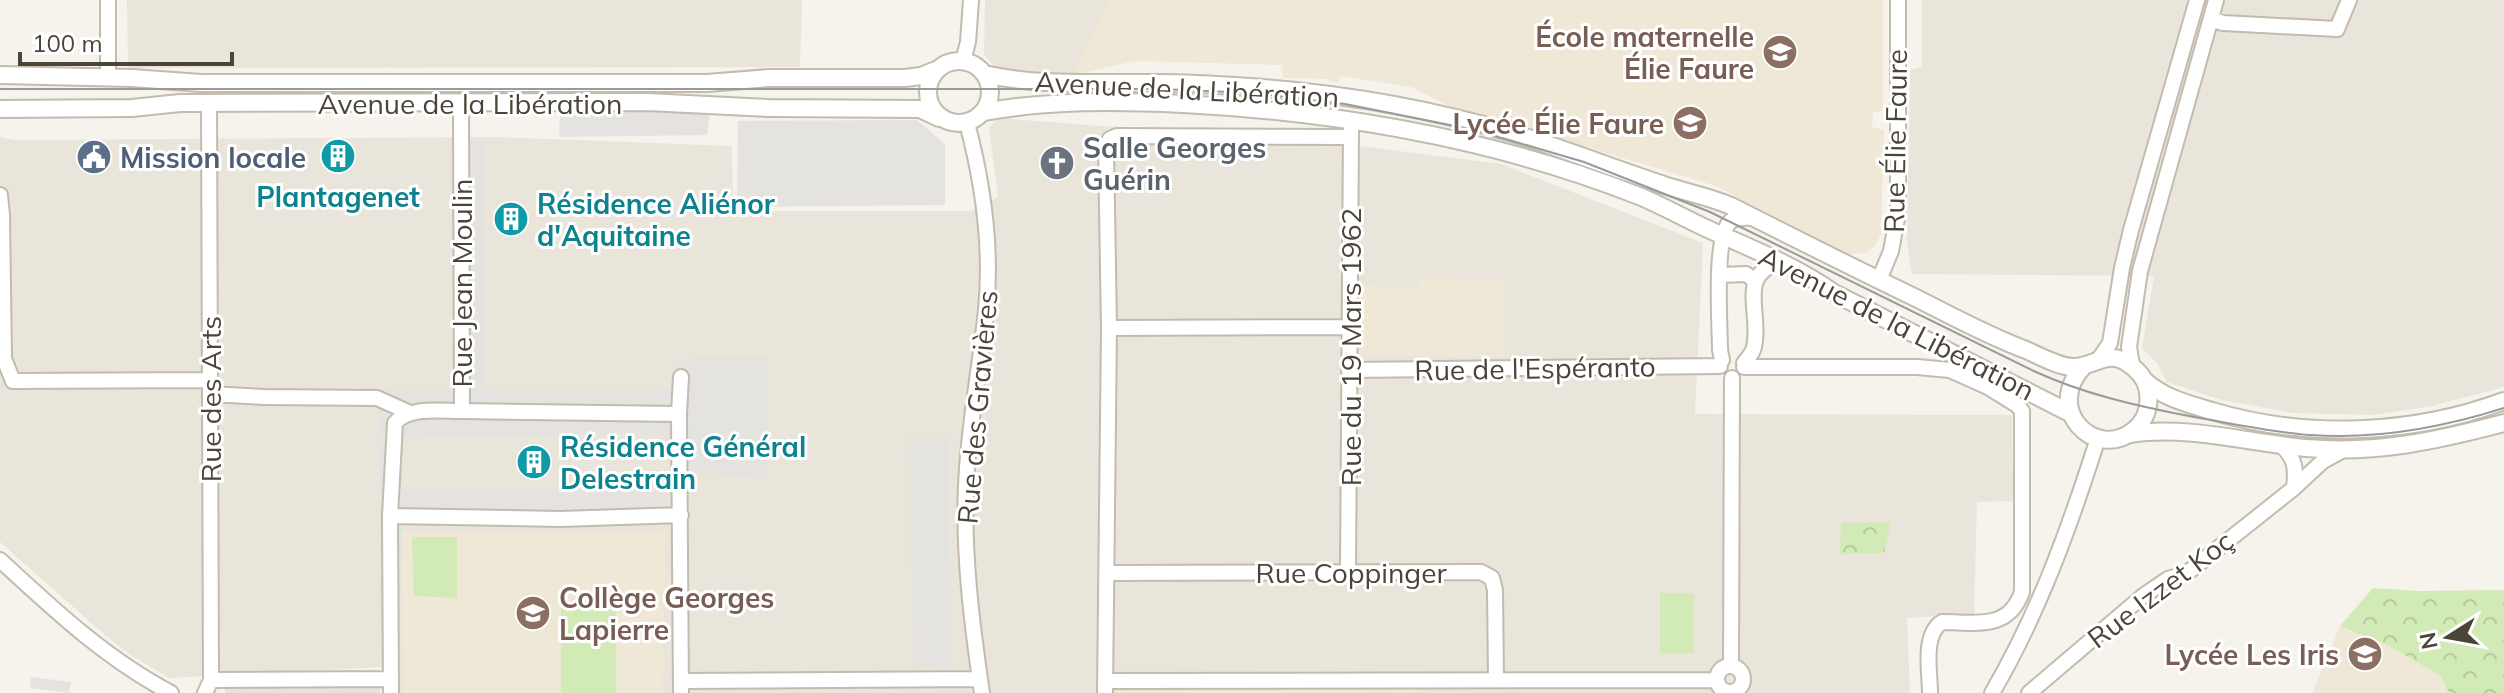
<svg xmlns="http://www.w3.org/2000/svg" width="2504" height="693" font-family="Mulish,sans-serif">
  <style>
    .residential { fill: #eae5da }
    .education { fill: #efe8d6 }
    .forest { fill: url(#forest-crowns) }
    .pitch { fill: #d2eab5 }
    .parking { fill: #e5e3e0 }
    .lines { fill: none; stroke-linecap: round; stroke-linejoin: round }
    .minor-casing { stroke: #c2bbae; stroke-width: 18 }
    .tertiary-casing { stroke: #c2bbae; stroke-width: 20 }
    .minor { stroke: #fff; stroke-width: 14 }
    .tertiary { stroke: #fff; stroke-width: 16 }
    .tram { stroke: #9a9a9a; stroke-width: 2 }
    .labels { text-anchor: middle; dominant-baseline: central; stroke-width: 6; stroke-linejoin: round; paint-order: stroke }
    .education-label { font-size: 28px; font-weight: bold; fill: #785e54; stroke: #fff; text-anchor: end }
    .street-label { font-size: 28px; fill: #4b4439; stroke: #fff }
    .worship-label { font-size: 28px; font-weight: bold; fill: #5b616d; stroke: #fff; text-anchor: start }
    .service-label { font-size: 28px; font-weight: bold; fill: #4e5e75; stroke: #fff; text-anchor: start }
    .culture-label { font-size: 28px; font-weight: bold; fill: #0d838f; stroke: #fff; text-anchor: start }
  </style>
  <defs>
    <pattern id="forest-crowns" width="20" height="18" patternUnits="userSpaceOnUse" patternTransform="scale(2)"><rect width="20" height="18" fill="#d2eab5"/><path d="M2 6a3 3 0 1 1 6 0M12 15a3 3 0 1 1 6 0" fill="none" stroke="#b6ca9c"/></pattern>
  </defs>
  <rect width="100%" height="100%" fill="#f6f3ec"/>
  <path class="residential" d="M127,0H802L800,67L128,68Z
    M985,0H1110L1074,75L1024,73L998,70L984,55Z
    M1922,0H2504V387L2432,406L2373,415L2292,413L2218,399L2167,382L2157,363L2142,348L2154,276L1912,274L1907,243L1910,70L1922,67Z
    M998,118L1360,146L1501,164L1703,243L1695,414L2012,415L2013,501L1977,502L1974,614L1907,618L1910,693H385L383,667L170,678L132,656L106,636L0,542V137L14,140L498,137L732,146L733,211H970L998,197L989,128Z"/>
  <path class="education" d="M1110,0H1883V111L1873,112L1872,127L1884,130L1881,234L1876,245L1866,253L1847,254L1716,186L1449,106L1411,87L1340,76L1339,82H1330L1329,79L1283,78L1282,65L1135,61L1074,75Z
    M1419,280L1505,281V357L1360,355V286L1418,287Z
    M401,532H666L662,693H403Z
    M2340,626L2391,647L2442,676L2449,693H2312Z
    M1276,687L1420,688V693H1117V688Z"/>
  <path class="forest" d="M1891,522L1884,553L1840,554L1841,523Z
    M2373,588L2419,591L2504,590V693H2449L2441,676L2391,647L2340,626Z"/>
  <path class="pitch" d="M412,537H457V598L414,596Z
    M1660,593H1694V653H1660Z
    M561,601H616V693H561Z"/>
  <path class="parking" d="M710,110L707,135L559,137L560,114Z
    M917,120L945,144V205L737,207L738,121Z
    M451,139H484V390H668L674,368L693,357H768L767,478L670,471L667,433L380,438L378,391L453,390Z
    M910,438H948L951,668H913Z
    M404,441L402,489L656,491L658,509L403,511L399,629L379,628L380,443Z
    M31,677L71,682L69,693L30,688Z
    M381,685L380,693H225V687Z"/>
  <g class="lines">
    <defs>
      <path id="minor" d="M108,0V77
        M2211,19L2223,23L2337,29L2349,0
        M963,61L968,42L971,0
        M967,123C983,183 992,249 986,310C980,369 968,427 966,486C963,555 972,625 982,693
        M0,195L2,215L4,359L13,381L210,380
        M1720,275L1746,274L1754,280
        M1879,280L1891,251L1898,213V0
        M1109,328L1350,327
        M2099,359L2110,343L2122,268L2131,230L2197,0
        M1722,360L1720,350C1720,326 1713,234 1731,221C1738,216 1748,218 1756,218
        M1744,363C1748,358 1753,353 1754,347C1762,313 1736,275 1780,262
        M2132,365L2129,347L2140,271L2216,0
        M1744,367H1917L1950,370L1988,387L2017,405L2022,411V592C2008,631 1976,622 1942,622C1922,635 1930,672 1930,693
        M1350,370L1720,366
        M210,394L265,397L377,398L410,413
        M462,411L679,414L681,693
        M679,414L681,377
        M2282,446C2296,459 2296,470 2294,488
        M390,516L561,519L681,515
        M0,560C53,609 106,659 171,693
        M1348,572L1351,129
        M1106,573L1481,572L1492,578L1495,590L1496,680
        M1731,666L1732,378
        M1717 679a13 13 0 1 1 26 0a13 13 0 1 1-26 0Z
        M211,680L391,679
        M681,681L980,679
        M1105,681L1717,680
        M205,693L211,680L209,104
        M391,693L390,516L395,423C409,406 441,411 462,411L461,103
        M1105,693L1109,328L1106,147L1110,139L1117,136L1351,137
        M1992,693C2039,613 2070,526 2098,438
        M2029,693L2143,596L2168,579L2187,573L2294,488L2323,461L2343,450"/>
      <path id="tertiary" d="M928 92a31 31 0 1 1 62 0a31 31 0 1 1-62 0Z
        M984,74C1042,87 1100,82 1159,83C1189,83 1220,85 1250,87C1339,93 1427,108 1512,133C1565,149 1615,169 1667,186C1689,193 1710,197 1731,206C1792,237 1854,268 1916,298C1952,316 1988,336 2026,350C2040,356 2057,366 2072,367C2096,368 2108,345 2134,368C2154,384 2153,416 2133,431C2094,461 2043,408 2084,366
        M0,75L132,78L201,83H707L769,78H905L921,76L936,70
        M0,109L132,108L180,103L647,102L769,108L920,109L939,118
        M984,112C1049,100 1117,101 1183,104C1337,112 1495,139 1639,196C1663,206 1686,219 1710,230C1752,249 1796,266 1834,293L2070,413
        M2145,381C2164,398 2188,404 2212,411C2306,439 2412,435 2504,401
        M2130,434C2188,425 2248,443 2306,448C2376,454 2436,441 2504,423"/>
    </defs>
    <use href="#minor" class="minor-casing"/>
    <use href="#tertiary" class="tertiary-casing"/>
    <use href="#minor" class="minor"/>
    <use href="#tertiary" class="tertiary"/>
    <path class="tram" d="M0,89H1160L1253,93L1345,104L1475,130L1584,162L1710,212L2036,372C2084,394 2137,406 2189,416C2229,423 2270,432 2310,435C2376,440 2441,428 2504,408"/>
  </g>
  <defs>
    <symbol id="school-disc" viewBox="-11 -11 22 22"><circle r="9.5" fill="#8d6e63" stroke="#fff"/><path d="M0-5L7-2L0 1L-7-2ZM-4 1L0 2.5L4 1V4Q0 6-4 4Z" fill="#fff"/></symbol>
    <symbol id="building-disc" viewBox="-11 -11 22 22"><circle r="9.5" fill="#0f9aa8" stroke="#fff"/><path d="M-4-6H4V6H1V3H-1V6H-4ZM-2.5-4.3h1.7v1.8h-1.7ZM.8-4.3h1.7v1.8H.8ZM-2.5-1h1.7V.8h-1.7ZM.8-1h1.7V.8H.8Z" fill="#fff"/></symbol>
    <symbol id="civic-disc" viewBox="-11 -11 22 22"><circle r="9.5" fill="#5c6f8a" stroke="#fff"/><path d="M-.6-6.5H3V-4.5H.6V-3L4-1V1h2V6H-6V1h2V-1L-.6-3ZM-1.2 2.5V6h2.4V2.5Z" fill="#fff"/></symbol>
    <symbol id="church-disc" viewBox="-11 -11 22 22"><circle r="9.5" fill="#6b7280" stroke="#fff"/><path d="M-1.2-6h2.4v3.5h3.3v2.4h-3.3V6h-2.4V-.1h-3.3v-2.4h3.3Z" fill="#fff"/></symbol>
  </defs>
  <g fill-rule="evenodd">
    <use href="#school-disc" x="1760" y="32" width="40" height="40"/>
    <use href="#school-disc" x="1670" y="103" width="40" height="40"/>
    <use href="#building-disc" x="318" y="136" width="40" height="40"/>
    <use href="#civic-disc" x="74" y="137" width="40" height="40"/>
    <use href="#church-disc" x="1037" y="143" width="40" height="40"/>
    <use href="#building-disc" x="491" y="199" width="40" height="40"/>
    <use href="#building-disc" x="514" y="442" width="40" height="40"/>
    <use href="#school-disc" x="513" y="593" width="40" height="40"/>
    <use href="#school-disc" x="2345" y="634" width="40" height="40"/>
  </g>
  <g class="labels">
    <g class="education-label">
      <text x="1754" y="36">École maternelle<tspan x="1754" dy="32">Élie Faure</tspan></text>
      <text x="1664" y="123">Lycée Élie Faure</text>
      <text x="559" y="597" text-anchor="start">Collège Georges<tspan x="559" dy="32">Lapierre</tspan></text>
      <text x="2339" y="654">Lycée Les Iris</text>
    </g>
    <g class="street-label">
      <text transform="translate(1187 89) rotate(3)">Avenue de la Libération</text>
      <text x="470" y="103">Avenue de la Libération</text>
      <text transform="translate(1895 141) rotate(-89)">Rue Élie Faure</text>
      <text transform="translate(461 283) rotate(-90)">Rue Jean Moulin</text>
      <text transform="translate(1897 323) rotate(27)">Avenue de la Libération</text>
      <text transform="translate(1350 347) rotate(-90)">Rue du 19 Mars 1962</text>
      <text transform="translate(1535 368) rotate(-1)">Rue de l'Espéranto</text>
      <text transform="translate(210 399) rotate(-90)">Rue des Arts</text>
      <text transform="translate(977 407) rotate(-85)">Rue des Gravières</text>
      <text x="1351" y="572">Rue Coppinger</text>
      <text transform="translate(2160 589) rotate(-37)">Rue Izzet Koç</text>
    </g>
    <g class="worship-label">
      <text x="1083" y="147">Salle Georges<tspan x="1083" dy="32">Guérin</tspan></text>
    </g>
    <g class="service-label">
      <text x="120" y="157">Mission locale</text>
    </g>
    <g class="culture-label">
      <text x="338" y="196" text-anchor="middle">Plantagenet</text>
      <text x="537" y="203">Résidence Aliénor<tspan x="537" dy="32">d'Aquitaine</tspan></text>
      <text x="560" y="446">Résidence Général<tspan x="560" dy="32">Delestrain</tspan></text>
    </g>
  </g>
  <g transform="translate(2448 637) rotate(259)" stroke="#ffffff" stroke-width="6" paint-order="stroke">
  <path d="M0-6L14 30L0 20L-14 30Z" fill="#4b4439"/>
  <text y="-12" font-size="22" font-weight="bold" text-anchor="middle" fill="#4b4439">N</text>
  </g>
  <path d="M20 52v12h212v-12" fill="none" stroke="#4b4439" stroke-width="4"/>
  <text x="32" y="52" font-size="24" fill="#4b4439" stroke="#ffffff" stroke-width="6" paint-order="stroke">100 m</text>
</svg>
